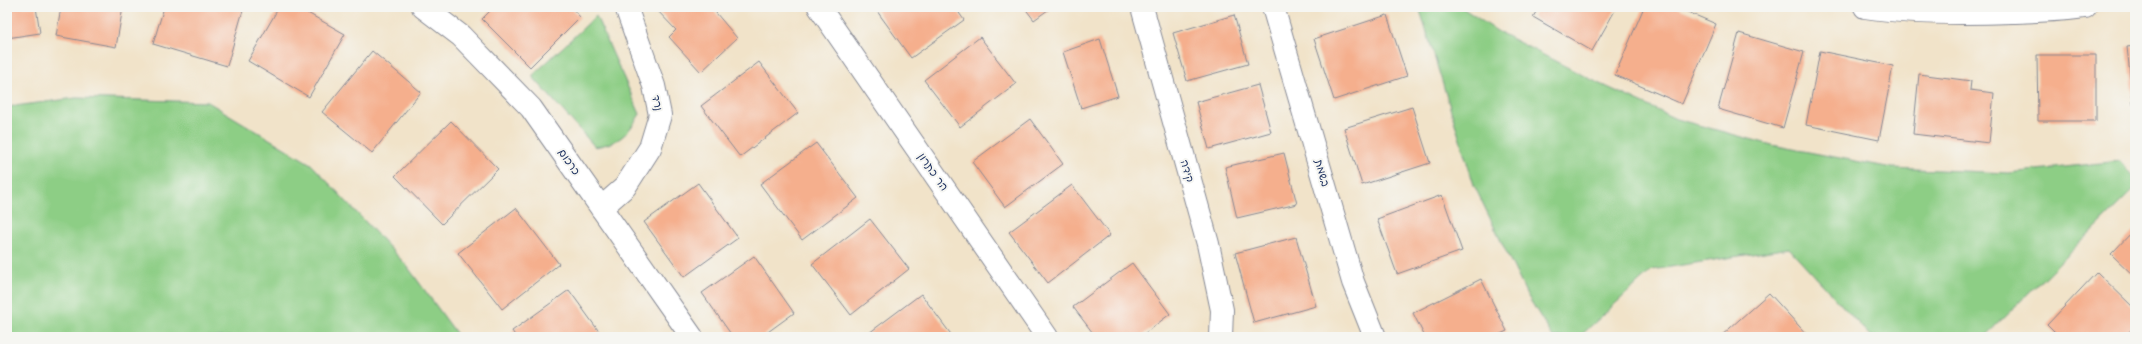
<svg xmlns="http://www.w3.org/2000/svg" width="2142" height="344" font-family="'Comic Neue','Playpen Sans Hebrew',sans-serif">
  <style>
    .green { fill: #8dce85; stroke: #547e72 }
    .building { fill: #f5af8d }
    .lines { fill: none; stroke-linecap: round; stroke-linejoin: round }
    .minor-casing { stroke: #868994; stroke-width: 24 }
    .tertiary-casing { stroke: #868994; stroke-width: 24 }
    .minor { stroke: #fff; stroke-width: 22 }
    .tertiary { stroke: #fff; stroke-width: 22 }
    .labels { text-anchor: middle; dominant-baseline: central; stroke-width: 4; stroke-linejoin: round; paint-order: stroke }
    .street-label { font-size: 11px; fill: #1b2f5e; stroke: #f6f6f2 }
  </style>
  <rect width="100%" height="100%" fill="#f6f6f2"/>
  <filter id="ink" filterUnits="userSpaceOnUse"><feTurbulence type="fractalNoise" baseFrequency=".025" numOctaves="2"/><feDisplacementMap in="SourceGraphic" scale="8" xChannelSelector="R" yChannelSelector="G"/><feConvolveMatrix kernelMatrix="1 2 1 2 8 2 1 2 1" color-interpolation-filters="sRGB"/></filter>
  <filter id="wash" filterUnits="userSpaceOnUse"><feTurbulence type="fractalNoise" baseFrequency=".012" numOctaves="4" result="noise"/><feDisplacementMap in="SourceGraphic" scale="16" xChannelSelector="R" yChannelSelector="G"/><feGaussianBlur stdDeviation="0.9" result="paint"/><feColorMatrix in="noise" values="0 0 0 0 0 0 0 0 0 0 0 0 0 0 0 0 0 1.4 0 .05"/><feComposite in="paint" operator="in"/></filter>
  <g filter="url(#wash)">
    <rect width="100%" height="100%" fill="#f1e3c9"/>
    <path class="green" d="M1419,7H1461L1497,31L1588,78L1676,119L1772,145L1892,168L2009,173L2120,161L2135,179V188L1984,337H1871L1789,248L1652,270L1579,337H1553L1527,295L1474,185Z
      M596,16L640,114C626,136 621,142 595,147L532,76Z
      M76,98L208,102L311,164L407,266L459,337H7V107Z"/>
    <g id="blocks">
      <path class="building" d="M7,7H36L40,33L7,38Z
        M61,7H123L116,47L56,36Z
        M164,7H244L227,66L153,44Z
        M279,7H297L345,34L309,97L248,61Z
        M494,7H571L580,17L530,67L482,19Z
        M654,7H711L737,38L701,72L669,37L676,30Z
        M874,7H955L964,20L911,58Z
        M1024,7H1052L1034,20Z
        M1539,7H1617L1592,51L1533,17Z
        M1644,7H1676L1716,24L1682,104L1615,75Z
        M1234,15L1248,64L1187,81L1173,33Z
        M1387,15L1407,76L1334,100L1314,39Z
        M1739,33L1804,52L1783,128L1718,109Z
        M980,37L1016,84L960,127L924,80Z
        M1100,39L1118,96L1081,108L1063,52Z
        M2135,46V111H2134L2127,47Z
        M372,51L421,92L372,153L322,112Z
        M1820,51L1893,66L1879,140L1806,125Z
        M2037,55H2096V121H2038Z
        M759,62L798,113L740,157L701,106Z
        M1919,74L1971,81L1970,90L1994,93L1989,143L1913,134Z
        M1258,85L1271,132L1209,149L1196,102Z
        M1412,107L1430,163L1362,185L1344,128Z
        M1030,119L1063,164L1005,207L972,162Z
        M451,121L498,169L442,224L395,176Z
        M816,143L858,198L802,240L760,184Z
        M1284,153L1297,204L1237,218L1225,167Z
        M698,183L738,238L684,277L644,222Z
        M1072,185L1110,235L1048,283L1009,232Z
        M1442,195L1462,251L1397,274L1377,219Z
        M516,208L559,264L502,309L458,253Z
        M870,219L909,269L851,315L812,264Z
        M2135,229V277L2111,254Z
        M1296,237L1316,306L1254,323L1235,253Z
        M754,256L794,313L761,337H733L702,293Z
        M1132,263L1170,314L1140,337H1096L1073,307Z
        M2097,272L2135,309V326L2124,337H2059L2047,325Z
        M1481,279L1507,331L1494,337H1425L1413,313Z
        M569,290L603,337H516L512,331Z
        M1769,293L1809,337H1720Z
        M921,294L953,337H866L865,336Z"/>
    </g>
  </g>
  <g filter="url(#ink)">
    <use href="#blocks" fill-opacity="0" stroke="#868994" stroke-width="1"/>
    <g class="lines">
      <defs>
        <path id="minor" d="M423,7L461,36L531,108L692,337
          M1142,7L1208,244L1222,310L1221,337
          M1273,7L1353,282L1375,337
          M1865,7C1913,14 1963,14 2012,12C2037,11 2061,11 2085,7
          M601,208L625,187L650,148L660,115L654,86L626,7"/>
        <path id="tertiary" d="M819,7L1047,337"/>
      </defs>
      <use href="#minor" class="minor-casing"/>
      <use href="#tertiary" class="tertiary-casing"/>
      <use href="#minor" class="minor"/>
      <use href="#tertiary" class="tertiary"/>
    </g>
  </g>
  <g class="labels">
    <g class="street-label">
      <text transform="translate(657 103) rotate(78)">נרד</text>
      <text transform="translate(569 162) rotate(55)">כרכום</text>
      <text transform="translate(1187 171) rotate(74)">קידה</text>
      <text transform="translate(933 172) rotate(55)">הר כתרון</text>
      <text transform="translate(1322 173) rotate(74)">בשמת</text>
    </g>
  </g>
  <rect width="2142" height="344" fill="none" stroke="#f6f6f2" stroke-width="24"/>
</svg>
